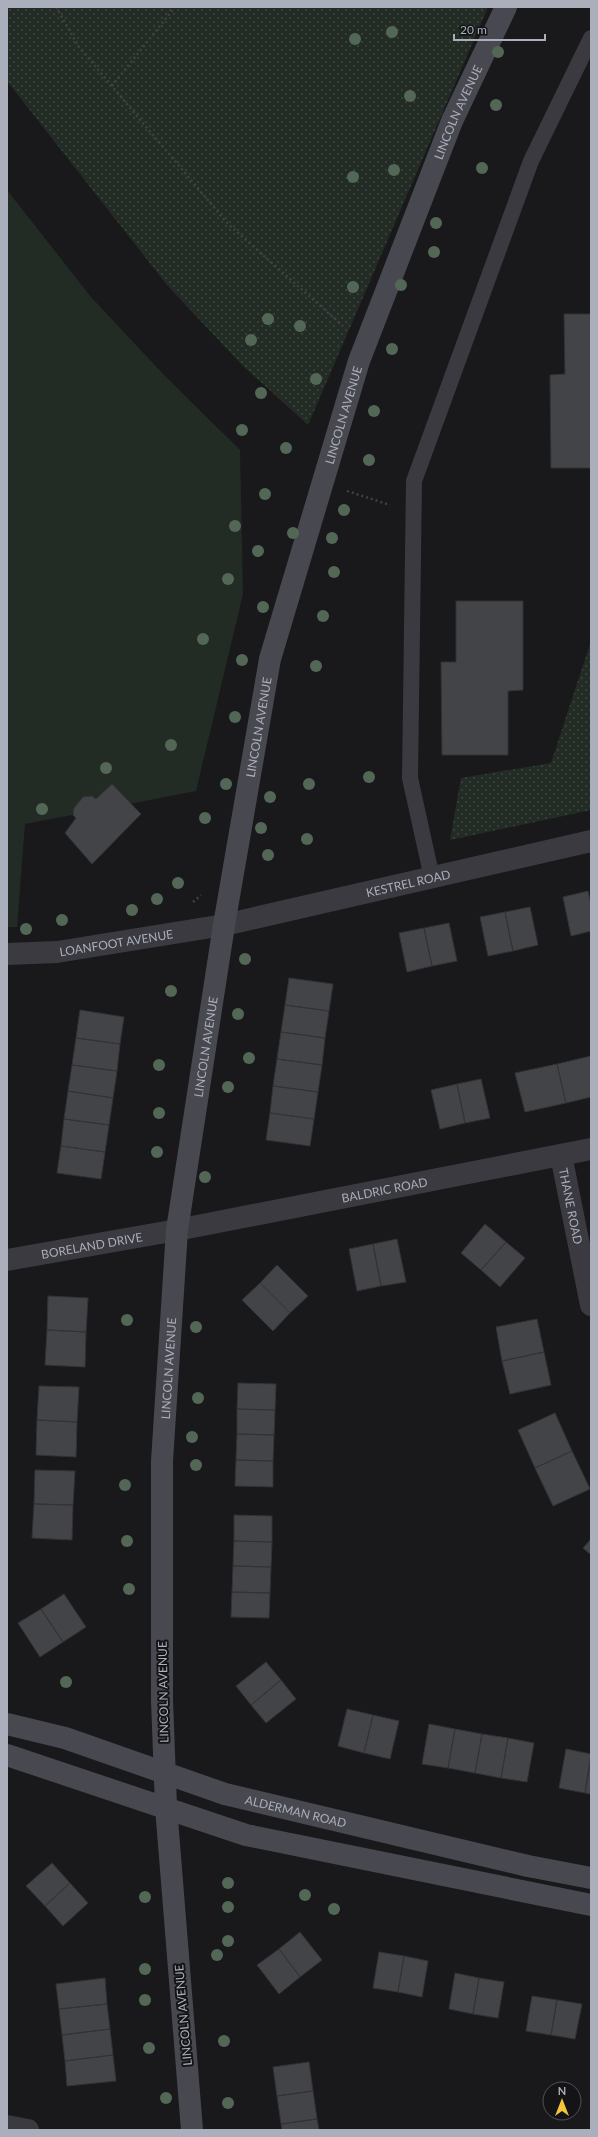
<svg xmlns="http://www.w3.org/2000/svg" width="598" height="2137" font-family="Lato,sans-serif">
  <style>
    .grass { fill: #232b25 }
    .park { fill: url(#park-dots) }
    .building { fill: #434448; stroke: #333337 }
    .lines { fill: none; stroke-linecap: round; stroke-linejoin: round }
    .path { stroke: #404147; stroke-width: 2.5; stroke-dasharray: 2 3; stroke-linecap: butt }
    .lane { stroke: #3a3a40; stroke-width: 16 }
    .street { stroke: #3a3a40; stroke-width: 22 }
    .secondary { stroke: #484950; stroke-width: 22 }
    .tree { fill: #536757 }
    .labels { text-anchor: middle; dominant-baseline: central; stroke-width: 4; stroke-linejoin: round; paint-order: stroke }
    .street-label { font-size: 12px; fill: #abafbb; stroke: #141416 }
  </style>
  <defs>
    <pattern id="park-dots" width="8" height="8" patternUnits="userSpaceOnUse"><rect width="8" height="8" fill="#232b25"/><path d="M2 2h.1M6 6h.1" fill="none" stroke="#404743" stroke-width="1.8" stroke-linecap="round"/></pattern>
  </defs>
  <rect width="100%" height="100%" fill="#19191b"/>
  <path class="grass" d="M7,190L91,297L165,376L240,450L243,594L196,791L25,824L17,927H7Z"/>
  <path class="park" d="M7,7H488L308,425L241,364L167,285L7,81Z
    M591,641V810L450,840L461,778L551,763Z"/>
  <path class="building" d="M564,314H591V468H551L550,375L565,374Z
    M456,601H523V690L508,691V755H442L441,662H456Z
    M112,784L141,814L92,864L65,833L76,818L73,815L74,808L83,797L92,796L96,799Z
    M588,891L591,905V931L571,936L563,897Z
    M530,907L538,945L513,951L505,912Z
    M505,912L513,951L488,956L480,917Z
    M449,923L457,961L432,966L424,928Z
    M424,928L432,966L407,972L399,933Z
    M289,978L333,984L329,1011L285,1005Z
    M285,1005L329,1011L325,1038L281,1032Z
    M80,1010L124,1017L120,1044L76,1038Z
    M281,1032L325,1038L322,1065L277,1059Z
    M76,1038L120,1044L117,1071L72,1065Z
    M591,1056V1097L566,1103L557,1064Z
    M277,1059L322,1065L318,1092L273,1086Z
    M557,1064L566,1103L525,1112L515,1073Z
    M72,1065L117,1071L113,1098L68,1091Z
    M481,1079L490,1118L465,1123L457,1084Z
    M457,1084L465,1123L440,1129L431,1090Z
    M273,1086L318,1092L314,1119L270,1113Z
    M68,1091L113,1098L109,1125L64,1119Z
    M270,1113L314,1119L310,1146L266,1140Z
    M64,1119L109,1125L105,1152L61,1146Z
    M61,1146L105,1152L101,1179L57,1173Z
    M485,1224L506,1242L481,1270L461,1253Z
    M397,1239L406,1282L381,1286L373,1244Z
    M506,1242L525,1258L500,1287L481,1270Z
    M373,1244L381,1286L357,1291L349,1249Z
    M277,1265L308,1296L290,1313L260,1283Z
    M260,1283L290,1313L273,1331L242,1300Z
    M48,1296L88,1298L86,1332L47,1330Z
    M537,1319L544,1352L502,1361L496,1327Z
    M47,1330L86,1332L85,1367L45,1365Z
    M544,1352L551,1385L510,1394L502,1361Z
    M238,1383L276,1384L275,1410L237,1409Z
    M39,1386L79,1387L77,1422L37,1420Z
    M237,1409L275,1410L274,1435L237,1434Z
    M555,1413L572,1451L535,1468L518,1430Z
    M37,1420L77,1422L76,1457L36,1455Z
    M237,1434L274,1435L273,1461L236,1460Z
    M572,1451L590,1489L553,1506L535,1468Z
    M236,1460L273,1461V1487L235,1486Z
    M35,1470L75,1471L73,1505L34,1504Z
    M34,1504L73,1505L72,1540L32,1538Z
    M234,1515L272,1516V1542L234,1541Z
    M591,1539V1555L583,1548Z
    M234,1541L272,1542L271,1567L233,1566Z
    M233,1566L271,1567L270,1593L232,1592Z
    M232,1592L270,1593L269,1618L231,1617Z
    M64,1594L86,1627L63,1642L41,1609Z
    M41,1609L63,1642L40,1657L18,1623Z
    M266,1662L281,1680L251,1705L236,1686Z
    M281,1680L296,1699L266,1723L251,1705Z
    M347,1709L373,1715L364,1753L338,1746Z
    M373,1715L399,1721L390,1759L364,1753Z
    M429,1724L455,1729L448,1768L422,1764Z
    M455,1729L482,1734L475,1773L448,1768Z
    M482,1734L508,1738L501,1778L475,1773Z
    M508,1738L534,1743L527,1782L501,1778Z
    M566,1749L591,1754L585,1793L559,1788Z
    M591,1759V1794L585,1793Z
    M52,1863L70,1883L45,1906L26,1886Z
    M70,1883L88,1903L63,1926L45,1906Z
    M300,1932L322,1960L300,1977L279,1949Z
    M279,1949L300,1977L279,1994L257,1965Z
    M379,1952L404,1956L398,1992L373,1988Z
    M404,1956L428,1961L422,1997L398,1992Z
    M455,1973L479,1978L473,2014L449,2009Z
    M105,1978L107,2004L59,2009L56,1984Z
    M479,1978L504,1982L498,2018L473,2014Z
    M532,1996L557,2000L551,2035L526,2031Z
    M557,2000L582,2004L575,2039L551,2035Z
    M107,2004L110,2029L62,2035L59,2009Z
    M110,2029L113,2055L65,2061L62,2035Z
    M113,2055L116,2081L67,2086L65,2061Z
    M309,2062L313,2091L277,2096L273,2067Z
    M313,2091L317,2119L281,2124L277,2096Z
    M317,2119L319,2130H282L281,2124Z"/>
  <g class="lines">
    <path class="path" d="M56,7L79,47L228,224L343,326
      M112,86L175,7
      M347,491L390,505
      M193,902L201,895"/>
    <path class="lane" d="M432,878L410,778L414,481L531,161L591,38"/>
    <g class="street">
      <path id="s1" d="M7,954L57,952L224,925L591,841"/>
      <path id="s2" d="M561,1155L591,1305"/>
      <path id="s3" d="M7,1260L177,1230L591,1149"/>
      <path d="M7,2126L28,2130"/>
    </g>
    <g class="secondary">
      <path id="s4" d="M7,1724L65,1738L225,1794L528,1866L591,1878"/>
      <path d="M7,1755L246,1835L591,1905"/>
      <path id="s5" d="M192,2130L166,1807L162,1700V1461L177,1230L224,925L270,659L359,361L452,121L506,7"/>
    </g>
  </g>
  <g class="tree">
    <circle cx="392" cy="32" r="6"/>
    <circle cx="355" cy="39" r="6"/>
    <circle cx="498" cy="52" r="6"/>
    <circle cx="410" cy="96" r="6"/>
    <circle cx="496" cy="105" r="6"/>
    <circle cx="482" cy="168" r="6"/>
    <circle cx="394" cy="170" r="6"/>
    <circle cx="353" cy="177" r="6"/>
    <circle cx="436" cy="223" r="6"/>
    <circle cx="434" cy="252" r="6"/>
    <circle cx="401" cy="285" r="6"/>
    <circle cx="353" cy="287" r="6"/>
    <circle cx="268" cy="319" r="6"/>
    <circle cx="300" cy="326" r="6"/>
    <circle cx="251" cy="340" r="6"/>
    <circle cx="392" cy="349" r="6"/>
    <circle cx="316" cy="379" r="6"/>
    <circle cx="261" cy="393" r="6"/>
    <circle cx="374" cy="411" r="6"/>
    <circle cx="242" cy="430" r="6"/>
    <circle cx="286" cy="448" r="6"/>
    <circle cx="369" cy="460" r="6"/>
    <circle cx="265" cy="494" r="6"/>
    <circle cx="344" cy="510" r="6"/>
    <circle cx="235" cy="526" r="6"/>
    <circle cx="293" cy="533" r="6"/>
    <circle cx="332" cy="538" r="6"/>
    <circle cx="258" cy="551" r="6"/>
    <circle cx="334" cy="572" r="6"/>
    <circle cx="228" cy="579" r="6"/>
    <circle cx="263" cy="607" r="6"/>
    <circle cx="323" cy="616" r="6"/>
    <circle cx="203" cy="639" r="6"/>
    <circle cx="242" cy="660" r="6"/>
    <circle cx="316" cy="666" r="6"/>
    <circle cx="235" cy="717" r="6"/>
    <circle cx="171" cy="745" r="6"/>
    <circle cx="106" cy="768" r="6"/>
    <circle cx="369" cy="777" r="6"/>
    <circle cx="226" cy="784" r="6"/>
    <circle cx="309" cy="784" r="6"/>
    <circle cx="270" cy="797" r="6"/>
    <circle cx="42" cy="809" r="6"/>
    <circle cx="205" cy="818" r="6"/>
    <circle cx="261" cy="828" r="6"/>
    <circle cx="307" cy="839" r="6"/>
    <circle cx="268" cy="855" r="6"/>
    <circle cx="178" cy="883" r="6"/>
    <circle cx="157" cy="899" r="6"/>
    <circle cx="132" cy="910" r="6"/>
    <circle cx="62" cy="920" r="6"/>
    <circle cx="26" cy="929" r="6"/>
    <circle cx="245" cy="959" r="6"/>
    <circle cx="171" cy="991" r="6"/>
    <circle cx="238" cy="1014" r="6"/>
    <circle cx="249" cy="1058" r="6"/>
    <circle cx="159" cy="1065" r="6"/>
    <circle cx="228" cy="1087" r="6"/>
    <circle cx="159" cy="1113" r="6"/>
    <circle cx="157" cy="1152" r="6"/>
    <circle cx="205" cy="1177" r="6"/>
    <circle cx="127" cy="1320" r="6"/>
    <circle cx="196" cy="1327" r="6"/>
    <circle cx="198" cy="1398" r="6"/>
    <circle cx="192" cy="1437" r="6"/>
    <circle cx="196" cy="1465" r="6"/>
    <circle cx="125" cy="1485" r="6"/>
    <circle cx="127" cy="1541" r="6"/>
    <circle cx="129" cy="1589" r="6"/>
    <circle cx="66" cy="1682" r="6"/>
    <circle cx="228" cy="1883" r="6"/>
    <circle cx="305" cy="1895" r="6"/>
    <circle cx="145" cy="1897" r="6"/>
    <circle cx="228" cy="1907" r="6"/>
    <circle cx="334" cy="1909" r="6"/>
    <circle cx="228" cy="1941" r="6"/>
    <circle cx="217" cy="1955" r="6"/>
    <circle cx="145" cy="1969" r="6"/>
    <circle cx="145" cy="2000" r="6"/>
    <circle cx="224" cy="2041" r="6"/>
    <circle cx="149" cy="2048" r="6"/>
    <circle cx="166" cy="2098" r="6"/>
    <circle cx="228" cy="2103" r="6"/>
  </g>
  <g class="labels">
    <g class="street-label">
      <text stroke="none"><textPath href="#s5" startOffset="2059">LINCOLN AVENUE</textPath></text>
      <text stroke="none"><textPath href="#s5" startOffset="1735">LINCOLN AVENUE</textPath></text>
      <text stroke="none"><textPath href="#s5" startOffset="1411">LINCOLN AVENUE</textPath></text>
      <text stroke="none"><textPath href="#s1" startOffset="408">KESTREL ROAD</textPath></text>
      <text stroke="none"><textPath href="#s1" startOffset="110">LOANFOOT AVENUE</textPath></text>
      <text stroke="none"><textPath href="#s5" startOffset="1087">LINCOLN AVENUE</textPath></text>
      <text stroke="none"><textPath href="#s3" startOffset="384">BALDRIC ROAD</textPath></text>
      <text stroke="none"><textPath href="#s2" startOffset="52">THANE ROAD</textPath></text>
      <text stroke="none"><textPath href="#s3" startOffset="86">BORELAND DRIVE</textPath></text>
      <text stroke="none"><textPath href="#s5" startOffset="763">LINCOLN AVENUE</textPath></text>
      <text transform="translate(163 1692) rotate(-91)">LINCOLN AVENUE</text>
      <text stroke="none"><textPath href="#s4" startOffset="302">ALDERMAN ROAD</textPath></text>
      <text transform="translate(183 2015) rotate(-95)">LINCOLN AVENUE</text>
    </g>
  </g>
  <rect width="598" height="2137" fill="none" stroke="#abafbb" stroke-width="16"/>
  <g transform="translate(562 2101)"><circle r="19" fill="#141416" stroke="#505258"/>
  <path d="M0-3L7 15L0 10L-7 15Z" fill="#f2c53a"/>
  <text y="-6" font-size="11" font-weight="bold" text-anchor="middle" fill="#abafbb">N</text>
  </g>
  <path d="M454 34v6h91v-6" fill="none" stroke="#abafbb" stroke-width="2"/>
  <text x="460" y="34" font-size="12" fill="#abafbb" stroke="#141416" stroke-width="3" paint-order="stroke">20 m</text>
</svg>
